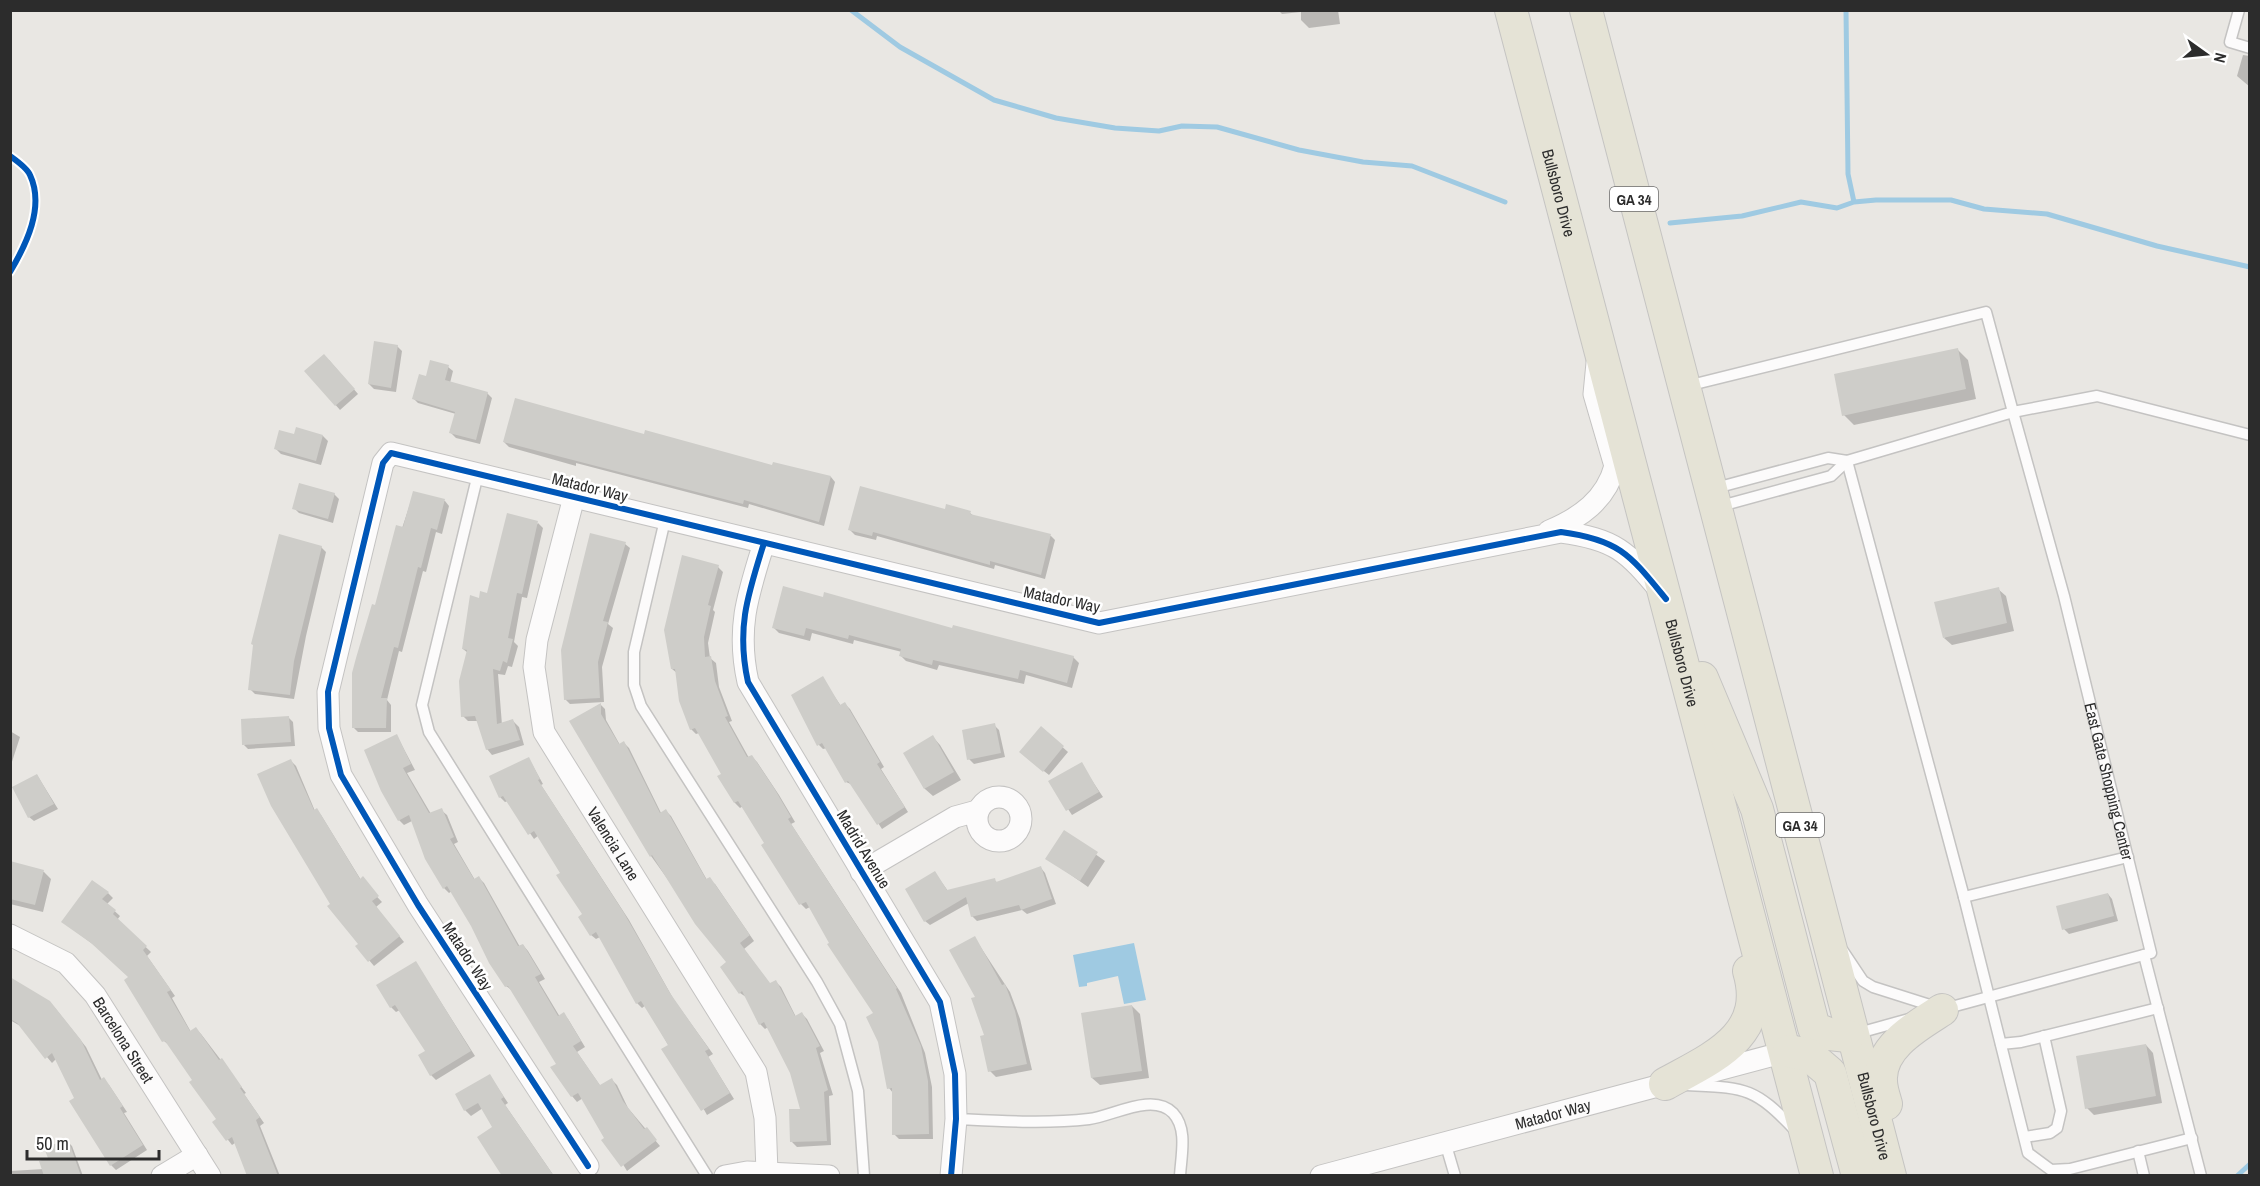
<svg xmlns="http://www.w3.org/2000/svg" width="2260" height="1186" font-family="'Archivo Narrow',sans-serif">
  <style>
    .water { fill: #9fcae2 }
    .shadow { fill: #0003 }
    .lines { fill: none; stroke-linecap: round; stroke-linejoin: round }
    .stream { stroke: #9fcae2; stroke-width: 5 }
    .building { fill: #cecdc9 }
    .service-casing { stroke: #c4c3c2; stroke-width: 13 }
    .minor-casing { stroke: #c4c3c2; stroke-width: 23 }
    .primary-casing { stroke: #c5c4c2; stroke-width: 34 }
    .service { stroke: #fcfbfb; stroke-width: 10 }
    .minor { stroke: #fcfbfb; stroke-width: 21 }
    .primary { stroke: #e5e3d6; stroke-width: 32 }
    .cycleway-casing { stroke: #fff; stroke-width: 10 }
    .cycleway { stroke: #0057b8; stroke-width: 6 }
    .labels { text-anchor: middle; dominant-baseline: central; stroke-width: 5; stroke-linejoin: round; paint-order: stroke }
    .shield { fill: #fff; stroke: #6b6b6b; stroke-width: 1.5 }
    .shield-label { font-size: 15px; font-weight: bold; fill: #2c2c2c }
    .street-label { font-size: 16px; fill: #2c2c2c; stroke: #fff }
  </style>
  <rect width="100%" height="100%" fill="#e9e7e3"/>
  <path class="water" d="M1134,943L1146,1000L1124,1004L1118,976L1087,983V986L1079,987L1073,955Z"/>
  <path class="shadow" d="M1278,10H1338L1340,24L1309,28L1301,20V12L1282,14Z
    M2243,55L2250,56V87L2237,76Z
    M397,346L402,351L396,392L374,389L369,384Z
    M1957,349L1968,360L1976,399L1854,425L1844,415Z
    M329,360L358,394L340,410L306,371Z
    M448,367L453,371L450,383L487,393L492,398L480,444L456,438L451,433L456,414L418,403L413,398Z
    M295,436H323L328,441L321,465L281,454L276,449Z
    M504,442L774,467L831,477L835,482L824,526L749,504L748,508L576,463V466L509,447Z
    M414,492L445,501L449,506L442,534L436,532L426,572L423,571L402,652L399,651L387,700L391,705V732H358L353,727L376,607Z
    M334,494L339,499L333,523L299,513L294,508Z
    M946,511L970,513L975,517L1051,536L1055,540L1045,579L995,565L994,569L877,536L876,540L855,535L850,530Z
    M538,523L543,528L527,598L522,597L514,642L518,646L512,667L508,666L505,675L498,674L502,725L513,721L519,727L524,745L492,755L487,749L478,721H468L463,716L468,653L463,649L480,600L488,595Z
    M625,544L630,548L608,624L613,628L602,667L604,702L570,704L565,699Z
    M321,547L326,552L306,636L294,699L255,694L250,689Z
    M718,567L723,572L713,610L715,612L708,643L710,658L716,663L719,687L732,721L729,722L749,758L752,757L757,762L779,795L795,822L791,824L901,993L925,1053L932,1087L933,1139H899L894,1134L893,1093L889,1088L875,1014L810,907L806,909L801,904L743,806L740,808L735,803L719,776L723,774L699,733L696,734L691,729L677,673L672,669Z
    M1998,589L2006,596L2014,631L1952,645L1944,638Z
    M773,627L953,630L1073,657L1079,663L1072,688L1026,675L1024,684L939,665L937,670L906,661L901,656L902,652L854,640L853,644L812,633L810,641L779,633Z
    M822,678L841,706L845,704L850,709L884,767L881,769L908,812L882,829L853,785L846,782L827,748L823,749L819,745Z
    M600,704L605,709L606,720L620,745L624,743L629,748L661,813L666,811L671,816L707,880L715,884L754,941L744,949L770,984L776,982L781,987L796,1017L802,1014L807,1019L824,1051L820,1053L833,1095L829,1096L831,1145L797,1147L792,1142L802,1110L792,1073L768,1027L765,1029L760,1024L746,997L740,993L728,963L651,856L572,721Z
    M288,717L293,722L295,746L248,749L244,745Z
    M994,725L999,730L1005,757L974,764L969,759Z
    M1041,728L1068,752L1049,775L1026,757Z
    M10,731L20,737L10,768Z
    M397,736L415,770L407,773L431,814L441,810L447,815L458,842L454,844L475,880L479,878L484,883L520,947L523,945L528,951L545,979L539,982L560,1017L563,1014L568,1019L585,1047L577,1052L601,1087L612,1080L617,1085L628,1108L660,1146L627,1171L583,1098L577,1102L572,1096L558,1064L513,991L506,986L452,891L449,893L444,888L412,821L404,825L399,820Z
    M933,737L940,745L961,780L933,796L925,789L905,754Z
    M529,759L543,784L541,785L629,920L674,1000L713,1054L708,1057L734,1099L707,1115L646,1005L642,1008L637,1003L600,937L596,939L591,935L584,914L539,835L534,839L508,801L505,802L500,797Z
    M291,761L296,766L315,811L321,815L361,880L382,902L376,907L404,942L374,966L357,946L360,944L332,904Z
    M1081,764L1103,797L1072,815L1050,782Z
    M37,775L58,809L34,821L29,817Z
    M1064,832L1105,861L1088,887L1047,858Z
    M10,863L44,872L51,879L43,912L10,904Z
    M1041,868L1045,873L1056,904L1027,914L1022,910L977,921L972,916L969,903L930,925L925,921L935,873L948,891L994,880L998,883Z
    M108,893L113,898L107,904L120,916L117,920L151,952L147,956L175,996L172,998L191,1032L196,1029L201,1034L246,1093L244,1094L264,1123L260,1126L280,1176H248L235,1143L232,1145L214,1122L218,1119L194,1080L170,1046L164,1041L126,981L130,978L98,948L63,922Z
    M2108,894L2112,899L2118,921L2069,934L2064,929Z
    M974,937L1010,992L1020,1019L1032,1070L996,1077L990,1071L986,1036L977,997Z
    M416,963L475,1056L436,1080L431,1075L427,1052L400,1010L396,1012L391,1007Z
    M10,981L55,1008L86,1047L102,1080L109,1085L127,1112L124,1113L147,1150L116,1170L111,1165L56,1059L52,1063L22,1027L10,1020Z
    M1132,1006L1140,1014L1149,1078L1100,1085L1092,1078Z
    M2146,1045L2153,1053L2162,1103L2094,1115L2087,1108Z
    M490,1076L508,1103L505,1105L554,1176H500L503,1173L494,1128L483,1108L471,1116L465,1110Z
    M67,1141L72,1146L83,1176H10V1171L44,1169L50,1158Z"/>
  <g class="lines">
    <path class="stream" d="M851,10L900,47L994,100L1056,118L1115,128L1159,131L1182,126L1217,127L1299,150L1363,162L1412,166L1505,202
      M1846,10L1848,174L1854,202
      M1670,223L1742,216L1801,202L1837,208L1854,202L1876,200H1951L1984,209L2047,214L2157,246L2250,267
      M2237,1176L2250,1164"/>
  </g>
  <path class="building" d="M374,341L398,345L391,388L368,384Z
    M1958,348L1966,389L1842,416L1834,374Z
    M324,354L355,389L335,406L304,371Z
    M430,360L449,365L445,380L488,392L476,440L449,433L455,412L412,399L419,374L426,376Z
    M515,398L644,434L645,430L772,465L773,462L831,476L819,522L744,500L743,504L503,442Z
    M296,427L323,435L316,461L274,449L279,430L294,434Z
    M299,483L335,493L328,519L292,509Z
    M860,486L945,509L946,504L971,511L970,514L1051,534L1041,575L990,561V565L873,532L872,536L848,530Z
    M413,491L445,499L437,530L431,528L421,568L418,567L398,648L394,647L381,698H387L386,728H352V673L356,658L372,604L375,605L396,525L403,527Z
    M507,513L538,521L522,594L517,593L508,638L513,639L507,663L503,661L500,671L493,669L497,724L513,719L520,740L486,750L475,716L461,717L459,681L467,650L462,649L470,595L479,598L480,591L487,593Z
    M590,533L626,542L603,621L608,622L598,662L600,698L564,700L561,650Z
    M279,534L322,546L294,661L290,695L248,690L253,645L251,644Z
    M682,555L719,565L708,605L711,606L704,637L705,657L711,656L715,681L728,716L725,717L747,757L752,755L774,788L791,817L788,819L897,988L896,989L921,1046L928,1081L929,1134L892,1135V1088L887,1089L878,1042L866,1017L873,1013L827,944L829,943L806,902L799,905L761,845L764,843L738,801L734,803L717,776L721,774L695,728L690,730L679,701L675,669H671L664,630Z
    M783,586L823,597L824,592L952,628L953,625L1074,656L1067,683L1020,670L1018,679L933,660L932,665L899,656L901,649L849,635L848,639L806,628L804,636L772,628Z
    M1999,587L2007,623L1943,638L1934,602Z
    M823,676L840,705L845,702L880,762L877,764L905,807L877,825L848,781L845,783L822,743L817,746L791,695Z
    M601,703V714L619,744L624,741L660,813L666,809L706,879L710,877L750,935L740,943L770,983L776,980L795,1016L802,1012L820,1046L816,1048L828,1090L824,1092L827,1141L790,1142L789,1109H800L790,1073L764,1022L759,1025L742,991L739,994L720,967L726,962L695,924L652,855L650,857L569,721Z
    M289,716L291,742L242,745L241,719Z
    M995,723L1001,753L967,760L962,730Z
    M1041,726L1064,746L1043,772L1019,752Z
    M397,734L411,764L403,768L429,813L442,808L454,837L450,839L474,879L479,876L518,946L523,944L541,974L535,977L558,1016L564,1012L581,1041L573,1046L600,1085L612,1078L623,1101L644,1129L647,1127L657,1140L621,1167L601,1140L604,1138L578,1093L571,1097L550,1067L556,1064L508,986L505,987L489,963L471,926L447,886L443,889L425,859L409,815L398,821L381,791L364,750Z
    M933,735L954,772L924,789L903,753Z
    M529,757L540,779L538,780L624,913L670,993L709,1049L705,1051L730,1093L701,1111L661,1049L668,1045L641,1001L636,1004L596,932L590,936L578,917L582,914L556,875L560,873L534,831L528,835L503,796L499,798L489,776Z
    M291,759L314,810L317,808L360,879L363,876L379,896L372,901L400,936L368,962L355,946L358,944L327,906L330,904L271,806L257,774Z
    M1082,762L1099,792L1066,811L1048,781Z
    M37,774L54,804L28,818L12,787Z
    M1064,830L1098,852L1080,881L1045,859Z
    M10,861L44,870L35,905L10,899Z
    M1041,866L1052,899L1021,910L1019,905L971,917L966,897L924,922L905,889L935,871L947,890L995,878L996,882Z
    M92,880L109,892L102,899L116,910L113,914L147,946L143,950L171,990L167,992L190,1031L196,1027L219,1060L222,1058L242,1087L240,1088L260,1117L256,1120L278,1176H247L232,1137L226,1141L212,1122L216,1119L189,1082L192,1080L165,1041L162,1042L124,980L128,977L91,943L61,922Z
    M2108,893L2114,916L2062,930L2056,906Z
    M975,936L1002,985L1005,984L1015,1011L1027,1064L988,1072L980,1036L984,1035L971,998L975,997L949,950Z
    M416,961L471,1051L430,1076L418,1055L425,1051L395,1005L390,1008L376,985Z
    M10,977L50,1001L81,1040L100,1080L104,1077L123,1106L120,1108L143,1145L110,1166L69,1101L74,1098L52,1053L45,1059L17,1023L10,1019Z
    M1132,1005L1142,1071L1091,1078L1081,1013Z
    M2146,1044L2156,1096L2085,1109L2076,1056Z
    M490,1074L504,1097L501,1099L554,1176H502L477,1137L492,1127L478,1103L464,1111L455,1094Z
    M68,1139L81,1176H44L39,1161L48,1158L44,1148Z"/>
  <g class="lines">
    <defs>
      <g id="service">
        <path d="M2239,10L2230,42L2250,48"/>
        <path d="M1687,386L1986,312L2013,412L2097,396L2250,435"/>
        <path d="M1847,461L1964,897L2028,1153L2051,1170L2070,1169L2192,1138"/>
        <path d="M478,474L422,705L429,732L707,1176"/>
        <path id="s1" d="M1712,489L1828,458L1847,461L2013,412L2064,596L2151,953L1944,1009"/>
        <path d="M1717,507L1831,476L1847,461"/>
        <path d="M665,520L634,652V685L641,706L817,982L840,1024L858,1091L864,1176"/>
        <path d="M1964,897L2128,857"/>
        <path d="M1843,951L1863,981L1873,987L1936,1007"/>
        <path d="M2144,955L2201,1176"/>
        <path d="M1855,1034L1909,1019"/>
        <path d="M2001,1044L2021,1042L2158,1008"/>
        <path d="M1687,1085C1744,1088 1753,1086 1794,1129"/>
        <path d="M956,1119C999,1121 1046,1124 1089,1119C1113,1116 1153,1092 1173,1113C1188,1129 1181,1156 1180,1176"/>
        <path d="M2025,1137L2050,1133L2057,1128L2061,1111L2044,1036"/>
        <path d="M1445,1142L1455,1176"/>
        <path d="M2138,1151L2144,1176"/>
      </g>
      <g id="minor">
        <path id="s2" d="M574,497L537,640L534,667L544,732L756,1072L765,1118L767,1172"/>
        <path d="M1549,531C1580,518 1606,500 1615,466L1594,394L1597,363"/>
        <path d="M764,543C748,594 736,628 748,682L940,1002L955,1074L956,1119L951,1176"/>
        <circle cx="999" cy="819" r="22"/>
        <path d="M861,872L955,817L977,811"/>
        <path id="s3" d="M10,935L66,963L95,995L210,1176"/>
        <path d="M588,1166L418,905L341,775L329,728L328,692L383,463L391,453L1099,623L1561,532C1615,539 1627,551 1661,592"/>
        <path d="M162,1176L197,1155"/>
        <path d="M725,1176L747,1172L829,1176"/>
        <path id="s4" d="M1321,1176L1796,1049"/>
      </g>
      <g id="primary">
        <path id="s5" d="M1511,10L1817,1176"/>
        <path id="s6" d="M1586,10L1890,1176"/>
        <path d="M1702,678L1757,809L1814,1028L1829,1034L1848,1036"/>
        <path d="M1789,1051L1809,1055L1830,1073L1858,1176"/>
        <path d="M1665,1084C1712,1058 1768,1036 1749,971"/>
        <path d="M1886,1104C1884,1097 1881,1088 1881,1081C1879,1047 1917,1026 1942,1010"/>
      </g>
    </defs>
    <use href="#service" class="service-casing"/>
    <use href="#minor" class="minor-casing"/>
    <use href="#primary" class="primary-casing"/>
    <use href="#service" class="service"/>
    <use href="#minor" class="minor"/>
    <use href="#primary" class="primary"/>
    <defs>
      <path id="cycleway" d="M10,156C17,161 27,168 30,175C45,207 26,245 10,272
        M764,543C748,594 736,628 748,682L940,1002L955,1074L956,1119L951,1176
        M588,1166L418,905L341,775L329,728L328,692L383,463L391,453L1099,623L1561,532C1620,540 1630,555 1666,599"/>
    </defs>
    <use href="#cycleway" class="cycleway-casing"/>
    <use href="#cycleway" class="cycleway"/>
  </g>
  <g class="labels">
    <g class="shield">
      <rect x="1610" y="187" width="48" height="24" rx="4.5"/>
      <rect x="1776" y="813" width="48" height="24" rx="4.5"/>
    </g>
    <g class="shield-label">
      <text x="1634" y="199">GA 34</text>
      <text x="1800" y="825">GA 34</text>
    </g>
    <g class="street-label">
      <text stroke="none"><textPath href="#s5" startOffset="189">Bullsboro Drive</textPath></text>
      <text transform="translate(590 487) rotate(14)">Matador Way</text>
      <text transform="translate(1062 599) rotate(12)">Matador Way</text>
      <text stroke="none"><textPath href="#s5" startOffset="675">Bullsboro Drive</textPath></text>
      <text stroke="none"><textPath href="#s1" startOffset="694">East Gate Shopping Center</textPath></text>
      <text stroke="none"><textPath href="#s2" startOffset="372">Valencia Lane</textPath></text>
      <text transform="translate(864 849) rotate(59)">Madrid Avenue</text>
      <text transform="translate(468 956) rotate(57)">Matador Way</text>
      <text stroke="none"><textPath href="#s3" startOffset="159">Barcelona Street</textPath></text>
      <text stroke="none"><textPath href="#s4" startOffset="240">Matador Way</textPath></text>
      <text stroke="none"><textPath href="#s6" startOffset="1143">Bullsboro Drive</textPath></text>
    </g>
  </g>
  <rect width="2260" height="1186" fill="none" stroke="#2c2c2c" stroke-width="24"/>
  <g transform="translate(2206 54) rotate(105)" stroke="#ffffff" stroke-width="4.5" paint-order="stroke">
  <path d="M0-4.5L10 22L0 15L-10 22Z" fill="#2c2c2c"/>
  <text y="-9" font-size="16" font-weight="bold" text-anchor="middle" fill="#2c2c2c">N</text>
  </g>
  <path d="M27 1150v9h132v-9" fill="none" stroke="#2c2c2c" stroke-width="3"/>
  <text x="36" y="1150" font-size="18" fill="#2c2c2c" stroke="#ffffff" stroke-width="4.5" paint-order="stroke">50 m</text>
</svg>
